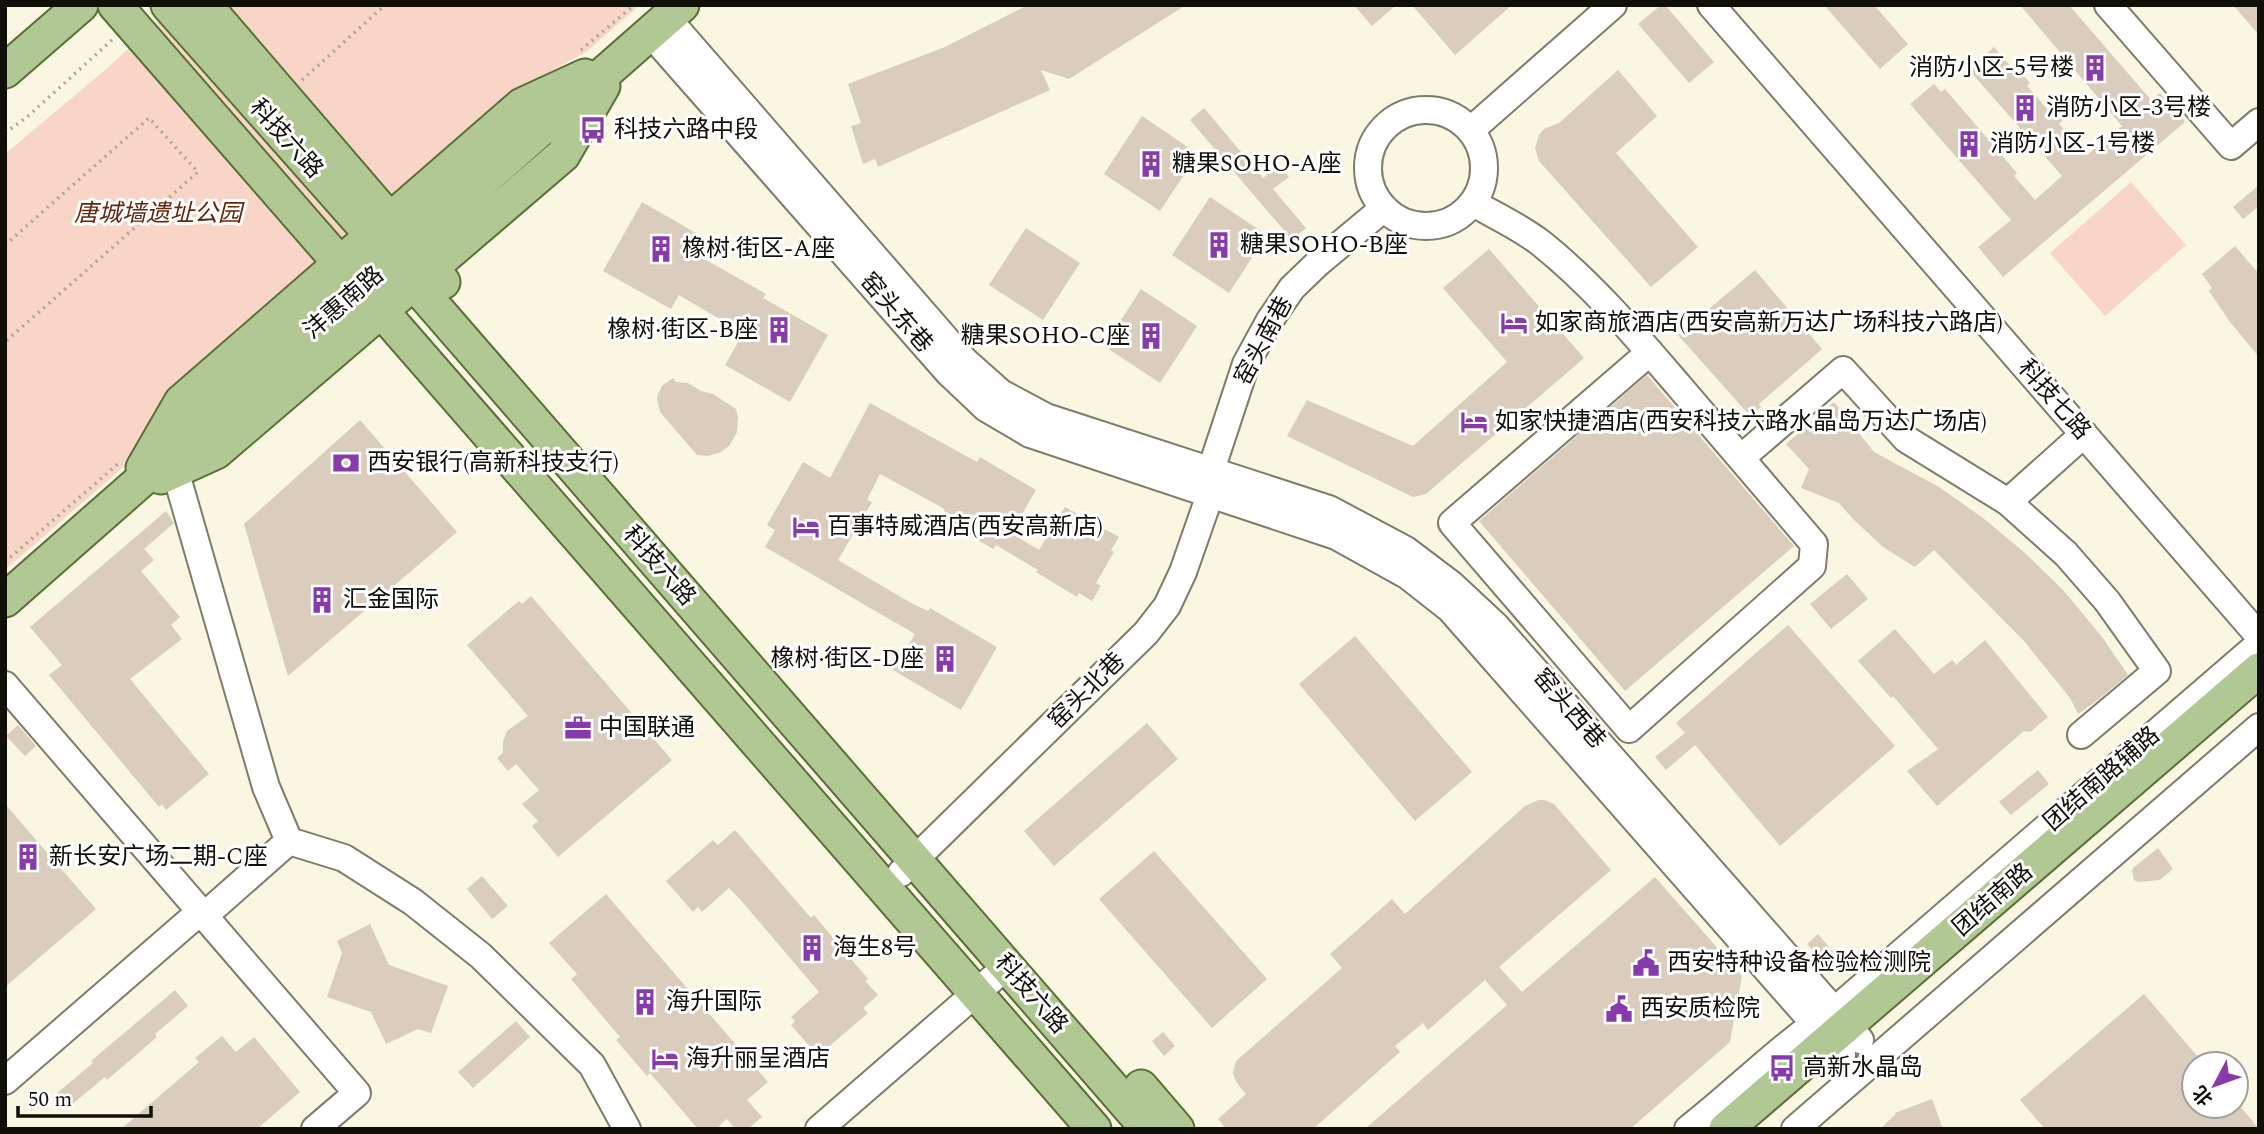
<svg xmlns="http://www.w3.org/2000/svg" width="2264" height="1134" font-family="Spectral,'Noto Sans SC',serif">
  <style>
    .green { fill: #f9d5c8 }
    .building { fill: #dbcdbd }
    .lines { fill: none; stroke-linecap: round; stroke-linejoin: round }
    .minor-casing { stroke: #7f7c6a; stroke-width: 30 }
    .major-casing { stroke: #587035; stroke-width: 37 }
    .path { stroke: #a9a797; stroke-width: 3.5; stroke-dasharray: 2 5; stroke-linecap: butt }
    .minor { stroke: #fff; stroke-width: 26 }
    .major { stroke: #b2c894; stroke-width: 33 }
    .labels { text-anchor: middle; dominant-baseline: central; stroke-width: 6; stroke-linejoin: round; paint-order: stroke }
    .poi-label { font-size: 24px; fill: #100f08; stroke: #fff; text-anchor: start }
    .street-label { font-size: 24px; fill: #100f08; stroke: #fff }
    .park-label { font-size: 24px; font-style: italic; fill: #63270e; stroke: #fff }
  </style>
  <rect width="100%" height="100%" fill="#f9f6e2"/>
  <path class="green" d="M176,5H640L586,52L525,85L171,394L129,462L5,570V154L105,70Z
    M2131,182L2186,245L2105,316L2050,253Z"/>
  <path class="building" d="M1028,5H1186L1069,79L1041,70L1050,90L878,167L875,159L863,164L851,126L861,123L848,84L945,47Z
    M1354,5H1396L1372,26Z
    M1412,5H1512L1455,55Z
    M1661,5H1665L1714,62L1689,83L1638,24Z
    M1824,5H1874L1908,44L1880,69Z
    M2020,5H2069L2151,100L2160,93L2185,122L2003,277L1978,247L2011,220L1910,104L1934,84L1941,92L1945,89L2017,173L2014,176L2035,200L2062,176L1969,70L1994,47L2013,69L2016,67L2030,83L2027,86L2048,110L2052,106L2063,120L2059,124L2087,155L2122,126Z
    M2233,5H2259V35Z
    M1618,70L1657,116L1616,153L1698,247L1651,287L1539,161L1535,148L1539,135L1544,129L1559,123Z
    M1204,108L1263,178L1279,165L1289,177L1273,189L1306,228L1292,240L1190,120Z
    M1142,116L1198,154L1160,211L1104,174Z
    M2259,185V206L2243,219L2233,207Z
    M1210,197L1267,235L1229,293L1172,255Z
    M642,202L710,241L701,257L766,294L763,298L828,335L790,402L725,365L741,337L720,325L723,321L679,295L671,309L603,271Z
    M1026,228L1080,263L1043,320L989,285Z
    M2235,246L2259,274V357L2230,322L2209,291L2212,288L2202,274Z
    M1489,249L1584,358L1426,494L1413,497L1287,436L1307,400L1413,446L1507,362L1443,288Z
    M1755,270L1822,349L1759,404L1761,407L1750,416L1678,335Z
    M1141,289L1197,326L1160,383L1104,346Z
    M1647,375L1794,546L1625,691L1479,521Z
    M673,378L676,382L688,383L701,391L713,394L736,409L738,417L737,432L730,445L721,452L708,456L697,455L660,412L657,399L658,394L662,386Z
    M1834,402L1874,452L1939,487L1983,518L2025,553L2064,591L2102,637L2128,675L2095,702L2078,714L2070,698L2024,641L1934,550L1915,567L1883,547L1853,519L1839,503L1801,488L1809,469L1786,444Z
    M870,403L977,462L980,457L1036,490L1011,533L1039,550L1065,507L1119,537L1111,550L1114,552L1096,583L1101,586L1092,601L1079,593L1077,597L1036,572L1038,570L996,545L993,549L953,525L955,521L944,514L945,511L943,508L880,474L867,500L872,502L838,560L911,603L928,611L930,608L997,647L961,710L893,670L915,634L765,547L775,530L767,525L803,462L830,478Z
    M360,420L457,532L288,676L244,524Z
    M166,511L174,523L144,549L154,560L141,571L180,617L171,625L182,639L130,679L209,774L166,810L162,804L159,807L49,675L62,665L30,627Z
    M1847,574L1868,599L1831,629L1810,604Z
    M531,596L672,760L558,857L532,826L538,821L522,804L539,790L516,764L508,771L497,758L503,753V742L507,731L528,716L467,645L519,601L522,604Z
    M1788,625L1895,746L1780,846L1695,745L1666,770L1655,757L1685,733L1676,723Z
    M1895,629L1934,674L1952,660L1956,665L1985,640L2048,717L2030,732L2024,731L1937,806L1907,771L1938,749L1893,696L1891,698L1858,661Z
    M1355,636L1472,772L1415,821L1299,684Z
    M1147,723L1178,759L1054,866L1024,831Z
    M18,725L36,746L25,756L6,736Z
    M2038,770L2049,784L2011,815L1999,802Z
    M1538,800H1544L1554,804L1611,870L1499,967L1522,992L1655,877L1742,976L1730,1042L1630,1129H1365L1507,1005L1485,980L1428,1030L1423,1023L1395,1046L1400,1052L1313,1129H1226L1218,1119L1246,1094L1236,1082L1233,1073L1236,1061L1342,968L1330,954L1392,899L1405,914L1525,806Z
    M5,804L96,909L5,987Z
    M735,830L811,918L814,915L868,979L865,981L878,995L863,1008L868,1013L818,1056L791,1025L795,1021L791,1017L819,992L739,898L729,888L702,912L698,907L693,912L666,881L713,840L718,845Z
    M2158,848L2173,869L2160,880L2138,882L2134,880L2132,871L2133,868Z
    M1154,851L1267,979L1212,1028L1099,899Z
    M482,876L508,906L492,919L467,889Z
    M606,894L768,1082L747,1100L762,1117L748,1129H735L727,1119L716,1129H698L650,1073L647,1076L616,1040L620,1037L571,979L577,974L549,943Z
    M370,924L389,965L448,986L431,1033L418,1029L386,1044L371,1012L327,997L342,953L337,941Z
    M1818,934L1841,961L1830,970L1807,944Z
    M175,990L188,1006L155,1034L157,1037L107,1080L105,1077L69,1107L57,1093L93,1063L91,1061Z
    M2144,994L2204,1064H2194V1106H2240L2259,1129H2045L2020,1100Z
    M516,1021L530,1037L473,1088L458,1072Z
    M1163,1032L1175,1046L1164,1056L1152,1041Z
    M222,1036L236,1052L254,1037L300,1092L257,1129H121L199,1062L195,1058Z
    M1932,1099L1943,1129H1880L1895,1115V1113Z"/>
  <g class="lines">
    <defs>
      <path id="minor" d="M1711,5L2259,636
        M2108,5L2231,146L2259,122
        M667,18L965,361L1001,393L1046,417L1329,509L1406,550L1451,584L1496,626L1860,1040
        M650,33L948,372L986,408L1030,434L1336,536L1408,576L1450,609L1842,1055
        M1368 168a58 58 0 1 1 116 0a58 58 0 1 1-116 0Z
        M1471,130L1613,5
        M1473,203C1496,216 1522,228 1542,244C1594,286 1636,336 1679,386C1724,438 1769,491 1814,544L1812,566L1629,729L1452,523L1650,352
        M1741,458L1843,370L1906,439L2008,502L2066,554L2107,601L2157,671L2081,735
        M175,470L266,787L289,841L344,858L413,902L481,956L592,1065L627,1129
        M2008,502L2084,434
        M5,685L357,1093L315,1129
        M901,873L1146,633L1167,606L1183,572L1211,492V470L1246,364L1270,320L1292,288L1318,263L1384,208
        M5,1081L194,917L204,916L289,841
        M819,1129L1007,966
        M1688,1129C1737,1091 1782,1044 1834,1011L2259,644
        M1795,1129L2259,727"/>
      <path id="major" d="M115,5L1094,1129
        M168,5L393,259L1148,1129
        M205,5L443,282
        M5,71L81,5
        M143,468L181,402L522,105L585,76
        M161,477L216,452L563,155L603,86
        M5,600L682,5
        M1141,1087L1177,1129
        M1726,1129L2259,670"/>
    </defs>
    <use href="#minor" class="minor-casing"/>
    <use href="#major" class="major-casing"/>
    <path class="path" d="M581,50L634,5
      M302,80L385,5
      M5,133L27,117L112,40
      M5,245L149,118L198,172L5,342
      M5,562L119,463"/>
    <use href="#minor" class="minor"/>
    <use href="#major" class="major"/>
  </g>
  <defs>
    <symbol id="building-bare" viewBox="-9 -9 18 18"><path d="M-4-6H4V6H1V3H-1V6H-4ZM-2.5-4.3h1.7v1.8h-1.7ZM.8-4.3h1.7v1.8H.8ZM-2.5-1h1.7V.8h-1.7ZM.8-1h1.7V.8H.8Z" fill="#873aab" stroke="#fff" stroke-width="2.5" paint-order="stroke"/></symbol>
    <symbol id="bus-bare" viewBox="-9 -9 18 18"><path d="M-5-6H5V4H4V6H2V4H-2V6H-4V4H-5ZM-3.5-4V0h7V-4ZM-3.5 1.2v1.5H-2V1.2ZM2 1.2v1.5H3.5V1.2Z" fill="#873aab" stroke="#fff" stroke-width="2.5" paint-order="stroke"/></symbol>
    <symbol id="hotel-bare" viewBox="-9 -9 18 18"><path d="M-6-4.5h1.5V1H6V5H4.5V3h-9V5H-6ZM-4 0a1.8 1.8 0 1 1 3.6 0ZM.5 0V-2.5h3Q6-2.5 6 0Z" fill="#873aab" stroke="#fff" stroke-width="2.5" paint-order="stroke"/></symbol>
    <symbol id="bank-bare" viewBox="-9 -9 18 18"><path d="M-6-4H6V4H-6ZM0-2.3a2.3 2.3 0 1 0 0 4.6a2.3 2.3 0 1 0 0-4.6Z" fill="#873aab" stroke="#fff" stroke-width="2.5" paint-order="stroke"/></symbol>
    <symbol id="office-bare" viewBox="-9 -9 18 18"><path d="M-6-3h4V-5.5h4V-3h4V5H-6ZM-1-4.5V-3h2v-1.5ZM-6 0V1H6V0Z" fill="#873aab" stroke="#fff" stroke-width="2.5" paint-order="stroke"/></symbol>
    <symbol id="civic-bare" viewBox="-9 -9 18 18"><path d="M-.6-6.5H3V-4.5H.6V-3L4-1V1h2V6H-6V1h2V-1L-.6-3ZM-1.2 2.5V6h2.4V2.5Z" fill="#873aab" stroke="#fff" stroke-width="2.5" paint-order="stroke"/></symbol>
  </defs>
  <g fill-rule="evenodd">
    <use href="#building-bare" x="2076" y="49" width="38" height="38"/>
    <use href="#building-bare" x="2006" y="89" width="38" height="38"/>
    <use href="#bus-bare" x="574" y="111" width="38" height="38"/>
    <use href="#building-bare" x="1950" y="125" width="38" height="38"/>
    <use href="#building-bare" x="1132" y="145" width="38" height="38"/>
    <use href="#building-bare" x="1200" y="226" width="38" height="38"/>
    <use href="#building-bare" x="642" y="230" width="38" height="38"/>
    <use href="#hotel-bare" x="1495" y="304" width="38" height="38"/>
    <use href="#building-bare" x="760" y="311" width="38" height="38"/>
    <use href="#building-bare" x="1132" y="317" width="38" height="38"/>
    <use href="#hotel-bare" x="1455" y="403" width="38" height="38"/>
    <use href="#bank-bare" x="327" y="444" width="38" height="38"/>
    <use href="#hotel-bare" x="787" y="508" width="38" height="38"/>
    <use href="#building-bare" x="303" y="581" width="38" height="38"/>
    <use href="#building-bare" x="926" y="640" width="38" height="38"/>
    <use href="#office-bare" x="559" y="709" width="38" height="38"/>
    <use href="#building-bare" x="9" y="838" width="38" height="38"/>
    <use href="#building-bare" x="793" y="929" width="38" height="38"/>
    <use href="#civic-bare" x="1627" y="944" width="38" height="38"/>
    <use href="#building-bare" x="626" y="983" width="38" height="38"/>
    <use href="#civic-bare" x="1600" y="990" width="38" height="38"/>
    <use href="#hotel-bare" x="646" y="1040" width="38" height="38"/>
    <use href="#bus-bare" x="1763" y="1049" width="38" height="38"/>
  </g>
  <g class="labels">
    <g class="poi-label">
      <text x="2074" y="68" text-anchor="end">消防小区-5号楼</text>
      <text x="2046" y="108">消防小区-3号楼</text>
      <text x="614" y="130">科技六路中段</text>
      <text x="1990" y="144">消防小区-1号楼</text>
      <text x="1172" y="164">糖果SOHO-A座</text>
      <text x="1240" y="245">糖果SOHO-B座</text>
      <text x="682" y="249">橡树·街区-A座</text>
      <text x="1535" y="323">如家商旅酒店(西安高新万达广场科技六路店)</text>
      <text x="758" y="330" text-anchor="end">橡树·街区-B座</text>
      <text x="1130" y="336" text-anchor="end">糖果SOHO-C座</text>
      <text x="1495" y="422">如家快捷酒店(西安科技六路水晶岛万达广场店)</text>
      <text x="367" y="463">西安银行(高新科技支行)</text>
      <text x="827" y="527">百事特威酒店(西安高新店)</text>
      <text x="343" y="600">汇金国际</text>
      <text x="924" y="659" text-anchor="end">橡树·街区-D座</text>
      <text x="599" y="728">中国联通</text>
      <text x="49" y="857">新长安广场二期-C座</text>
      <text x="833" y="948">海生8号</text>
      <text x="1667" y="963">西安特种设备检验检测院</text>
      <text x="666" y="1002">海升国际</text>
      <text x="1640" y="1009">西安质检院</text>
      <text x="686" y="1059">海升丽呈酒店</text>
      <text x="1803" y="1068">高新水晶岛</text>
    </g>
    <g class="street-label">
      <text transform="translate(286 139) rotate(48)">科技六路</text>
      <text transform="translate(344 303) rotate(-41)">沣惠南路</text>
      <text transform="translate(896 313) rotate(49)">窑头东巷</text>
      <text transform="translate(1264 341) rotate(-62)">窑头南巷</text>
      <text transform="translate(2054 400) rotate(49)">科技七路</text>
      <text transform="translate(659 566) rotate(49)">科技六路</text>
      <text transform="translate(1087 691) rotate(-45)">窑头北巷</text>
      <text transform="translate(1569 709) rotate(49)">窑头西巷</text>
      <text transform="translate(2102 779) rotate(-41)">团结南路辅路</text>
      <text transform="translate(1993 900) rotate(-41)">团结南路</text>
      <text transform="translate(1031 994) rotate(49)">科技六路</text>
    </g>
    <g class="park-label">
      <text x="158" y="214">唐城墙遗址公园</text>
    </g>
  </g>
  <rect width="2264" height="1134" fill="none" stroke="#100f08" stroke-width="14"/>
  <g transform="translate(2215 1085) rotate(229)"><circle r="33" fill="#ffffff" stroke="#9f9f9c" stroke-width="2"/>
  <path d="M0-5L12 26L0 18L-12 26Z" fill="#873aab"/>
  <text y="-10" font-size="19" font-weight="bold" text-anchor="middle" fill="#100f08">北</text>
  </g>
  <path d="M18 1106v10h133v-10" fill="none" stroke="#100f08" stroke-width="3.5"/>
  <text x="28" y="1106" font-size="21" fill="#100f08" stroke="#ffffff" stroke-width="5" paint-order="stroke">50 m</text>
</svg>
